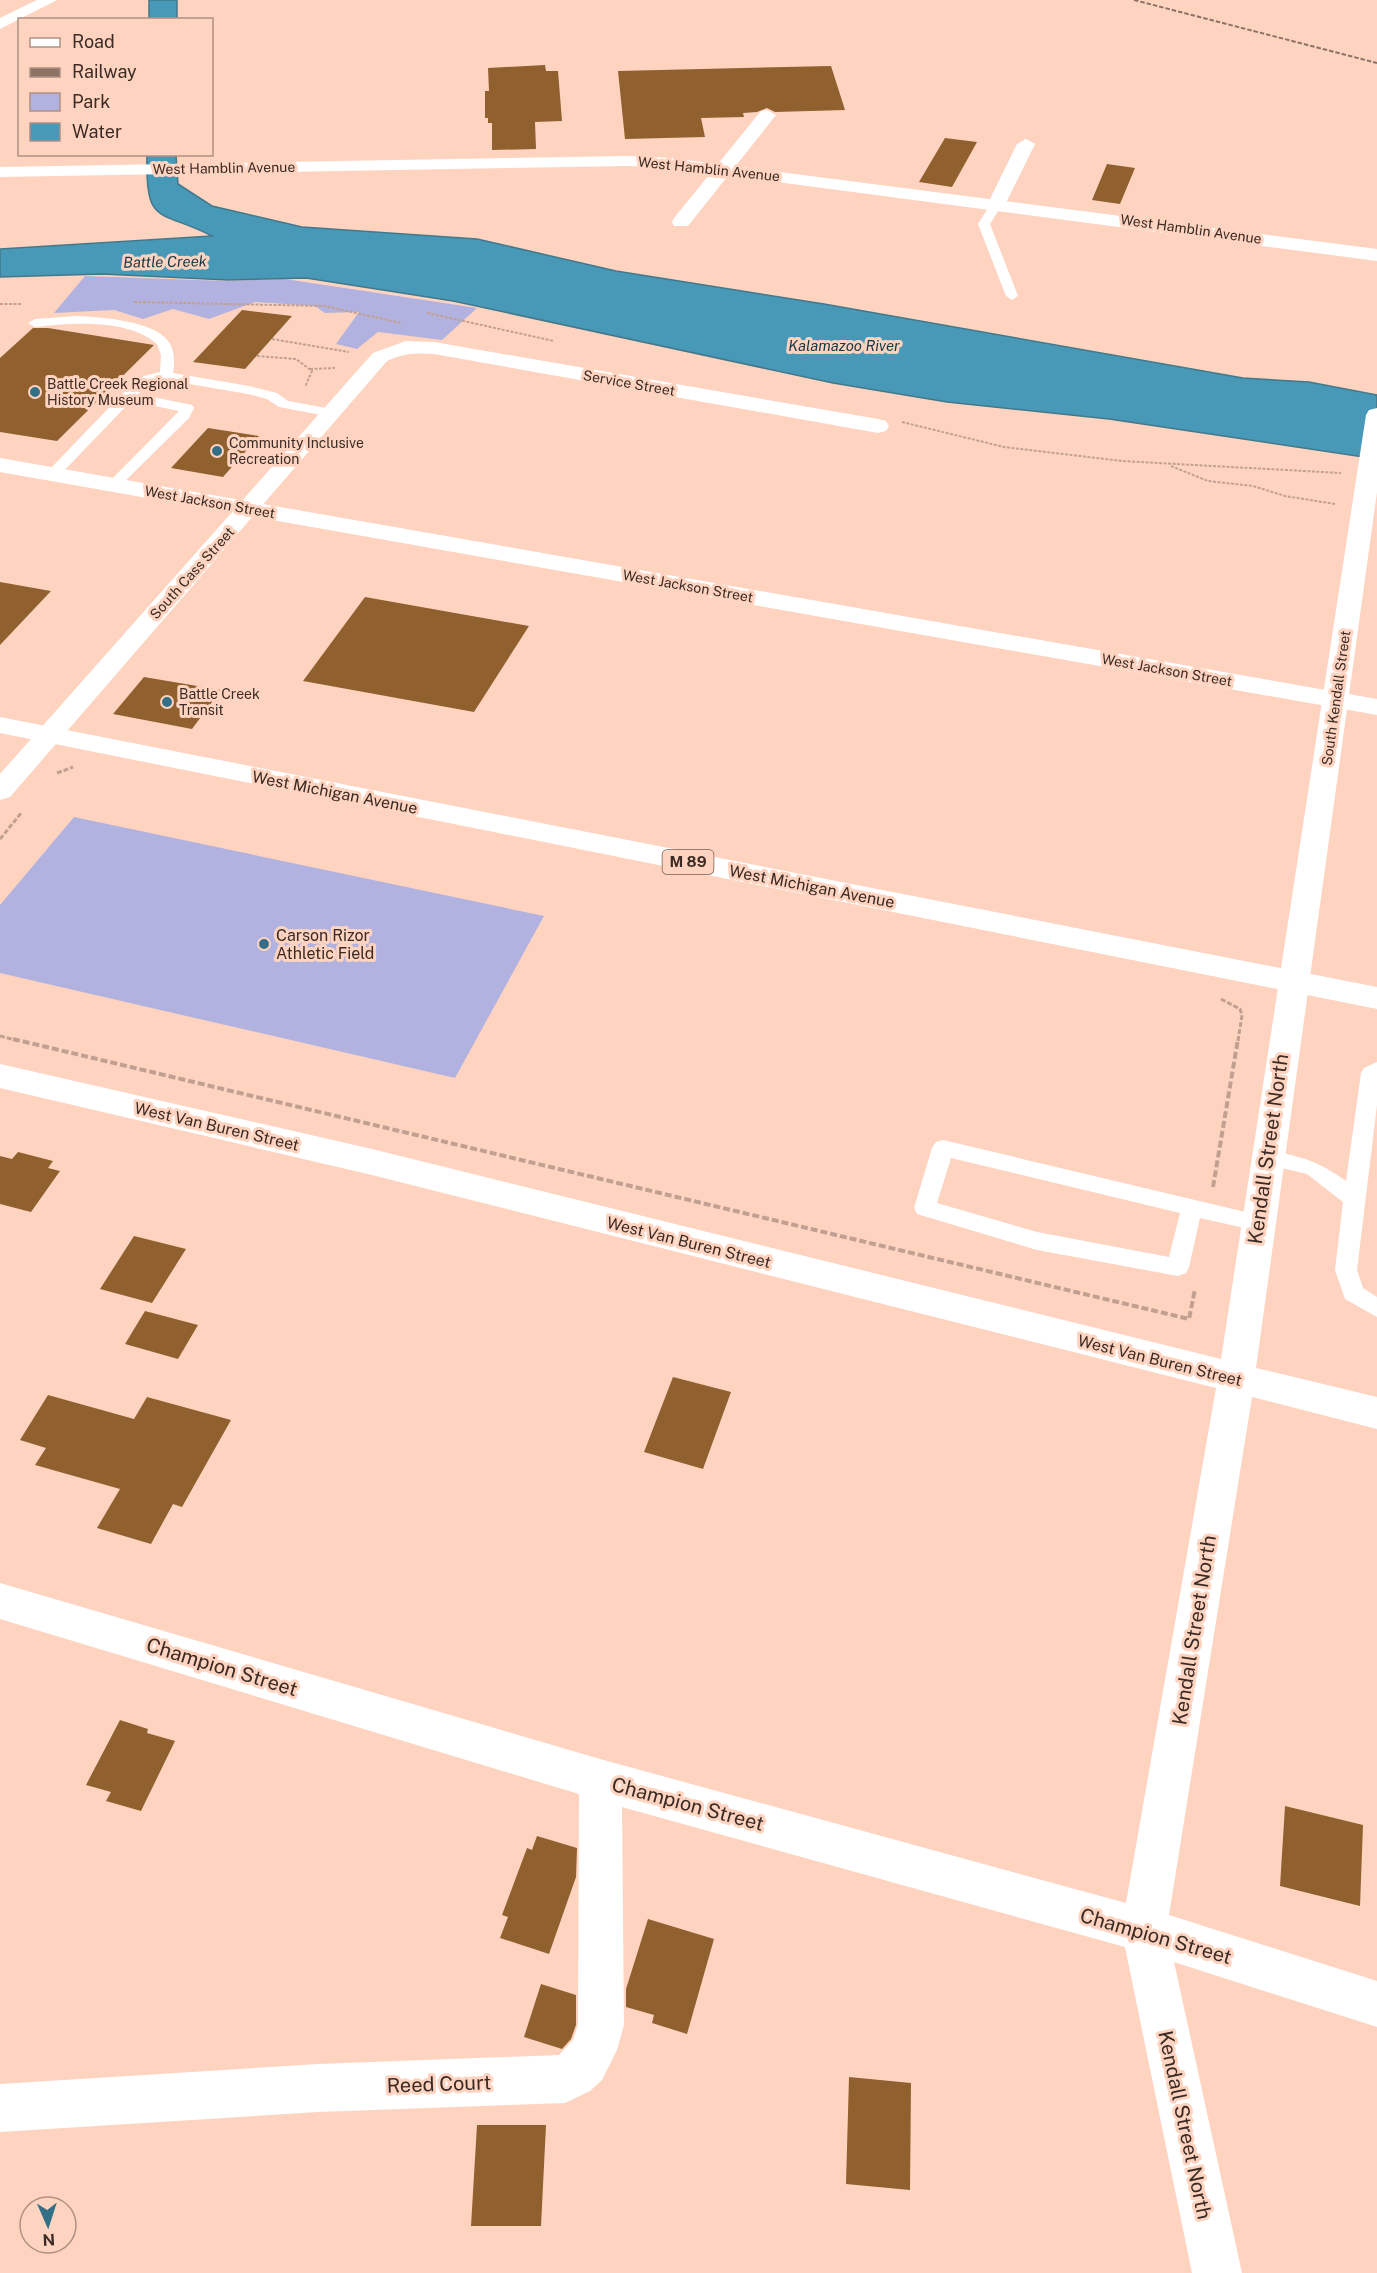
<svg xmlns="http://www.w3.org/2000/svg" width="1377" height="2273" font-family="'Public Sans',sans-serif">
<rect width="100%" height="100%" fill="#fed4c1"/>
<path fill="#b2b2e0" d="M85,276L226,281L285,279L477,308L442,340L378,332L357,349L336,344L359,312L325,313L315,306L255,302L209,319L173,309L143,319L114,310L54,313Z
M74,817L544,916L455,1078L0,973V905Z"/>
<path fill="#4799b7" stroke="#43788b" stroke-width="1.5" d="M149,0H177V19H149Z
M147,155H176L178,184L212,206L302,227L477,239L616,271L824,304L1243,378L1309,382L1377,395V459L1109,419L947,402L833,383L453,301L306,278L228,280L102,274L0,277V249L212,236C159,209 145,227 147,155Z"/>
<path fill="#90602e" d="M545,65L546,71H558L562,121L535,122L536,149L492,150V123H488V118H485V91H489L488,68Z
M831,66L845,110L775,112L767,108L757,112L743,113L744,117L701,118L705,137L625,139L618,71Z
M945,138L977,142L952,187L919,182Z
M1107,164L1135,168L1120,204L1092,200Z
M242,310L292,316L245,369L193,362Z
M33,328H48L154,345L57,441L0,432V358Z
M208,428L259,436L223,477L171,468Z
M0,582L51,591L0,645Z
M365,597L529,626L474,712L303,681Z
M144,677L221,690L192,729L113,714Z
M18,1152L53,1161L48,1168L60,1171L31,1212L0,1204V1156L12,1159Z
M134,1236L186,1249L152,1303L100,1289Z
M145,1311L198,1325L178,1359L125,1344Z
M673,1377L731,1392L703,1469L644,1452Z
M48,1395L134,1419L147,1397L231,1420L182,1507L173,1504L151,1544L97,1528L120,1489L35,1465L46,1448L20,1440Z
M120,1720L148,1729L147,1733L175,1741L141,1811L106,1801L111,1792L86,1785Z
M1285,1806L1363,1825L1360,1906L1280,1886Z
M537,1836L577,1848L576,1877L549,1954L500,1938L508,1917L502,1915L527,1848L532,1850Z
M648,1919L714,1939L687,2034L652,2023L654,2015L626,2007V1989Z
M541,1984L576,1995V2025L571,2039L562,2049L524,2037Z
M849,2077L911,2083L910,2190L846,2184Z
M477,2125H546L541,2226H471Z"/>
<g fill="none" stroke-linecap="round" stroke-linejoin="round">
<path stroke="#c2a091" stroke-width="2" stroke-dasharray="3 1.5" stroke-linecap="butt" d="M134,302L325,306L401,323
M0,304H22
M427,313L554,341
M272,339L349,352
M257,356L296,359L312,371L305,387
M310,369L335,368
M902,422L1004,447L1122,461L1341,473
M1171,466L1208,481L1253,486L1285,496L1335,504"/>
<path stroke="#c2a091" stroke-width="3" stroke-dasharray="5 2" stroke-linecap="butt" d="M57,773L73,767
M0,839L22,812
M1221,999L1240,1009L1242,1015L1238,1041
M0,1036L19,1041"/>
<path stroke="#c2a091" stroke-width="4" stroke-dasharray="7 3" stroke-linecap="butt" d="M13,1039L1189,1319L1195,1289
M1213,1187L1238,1039"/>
<path fill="#fff" fill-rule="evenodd" d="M997,199L1003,203L990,224L1018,296L1012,300L1006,296L978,224L993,200Z
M77,316C100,317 154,321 168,341C175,350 175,362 173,373L249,386L277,393L288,401L332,409L339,413L332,417L279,407L267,399L248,394L166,380L153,382L138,394L192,405L194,408L189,418L118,488H108L106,485L179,411L131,401L58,477H48L46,474L48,471L130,386L144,376L160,372L161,355L157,344C127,318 72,323 35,327L28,323L35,319Z
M1377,1062V1105L1357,1270L1363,1288L1377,1297V1317L1345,1299L1335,1270L1343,1202L1307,1174L1260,1163L1256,1157L1260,1151L1267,1149C1303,1158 1315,1159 1346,1181L1361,1073L1364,1068Z
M943,1140L1258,1215L1266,1217L1269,1223L1266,1229L1258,1231L1200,1218L1189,1267L1186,1273L1178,1276L1037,1250L917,1214L914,1208L932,1148L936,1142ZM951,1158L1180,1213L1169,1257L1037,1232L937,1203Z"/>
<path fill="#fff" fill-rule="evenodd" d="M767,110L776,115L688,226H674L672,222L674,218L761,111Z
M1026,139L1035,144L1006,203L997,209L990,207L988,203L1017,144Z
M406,341L434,342L878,419L886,421L889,426L886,431L878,433L434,354C417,353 403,353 387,361L10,797L0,800V774L373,353Z
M1377,408V492L1256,1368L1377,1397V1429L1252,1397L1169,1915L1377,1981V2027L1174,1962L1242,2273H1192L1125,1947L622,1807L624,2025L617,2050L602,2080L590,2091L565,2103L318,2112L0,2132V2084L318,2064L559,2055L573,2040L578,2025L579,1794L0,1619V1583L600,1759L1126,1903L1216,1388L372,1175L0,1088V1064L372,1149L1221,1359L1366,415L1369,410Z"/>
<path fill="#fff" fill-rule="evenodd" d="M627,156L671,158L1377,249V261L671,168L627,166L0,177V167Z
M0,458L1377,699V715L0,472Z"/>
<path fill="#fff" fill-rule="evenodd" d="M37,0H57L0,29V18Z"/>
<path fill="#fff" fill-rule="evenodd" d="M0,717L1377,987V1009L0,733Z"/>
<path stroke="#8d7266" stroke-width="2" stroke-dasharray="4.5 2" stroke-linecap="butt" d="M1134,0L1377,63"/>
</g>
<g fill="#337087" stroke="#fed4c1" stroke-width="2">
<circle cx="35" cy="392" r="6"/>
<circle cx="217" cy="451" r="6"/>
<circle cx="167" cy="702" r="6"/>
<circle cx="264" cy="944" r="6"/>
</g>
<g text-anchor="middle" stroke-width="6" stroke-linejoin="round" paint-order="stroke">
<g font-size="14" fill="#3b2b24" stroke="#fed4c1">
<text transform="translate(224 168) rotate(-1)" y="5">West Hamblin Avenue</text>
<text transform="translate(709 169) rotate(6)" y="5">West Hamblin Avenue</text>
<text transform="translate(1191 229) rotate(8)" y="5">West Hamblin Avenue</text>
<text transform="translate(629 383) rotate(10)" y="5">Service Street</text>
<text transform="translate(210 502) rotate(10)" y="5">West Jackson Street</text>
<text transform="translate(192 573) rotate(-48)" y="5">South Cass Street</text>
<text transform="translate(688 586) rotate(10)" y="5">West Jackson Street</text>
<text transform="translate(1167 670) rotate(10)" y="5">West Jackson Street</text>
<text transform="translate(1336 698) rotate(-82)" y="5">South Kendall Street</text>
</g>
<g font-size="14" fill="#3b2b24" stroke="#fed4c1" text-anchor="start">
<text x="47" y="389">Battle Creek Regional<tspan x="47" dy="16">History Museum</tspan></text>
<text x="229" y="448">Community Inclusive<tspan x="229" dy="16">Recreation</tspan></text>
<text x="179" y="699">Battle Creek<tspan x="179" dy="16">Transit</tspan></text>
</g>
<g font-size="15" font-style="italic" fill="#133846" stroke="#fed4c1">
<text transform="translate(165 262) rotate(-1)" y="5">Battle Creek</text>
<text x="844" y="351">Kalamazoo River</text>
</g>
<rect fill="#fed4c1" stroke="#765e53" stroke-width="1.5" x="662.5" y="850" width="51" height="24" rx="4.5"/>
<g font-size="15" font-weight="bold" fill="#3b2b24">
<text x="688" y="867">M 89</text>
</g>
<g font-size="16" fill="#3b2b24" stroke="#fed4c1">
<text transform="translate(335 792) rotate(11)" y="6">West Michigan Avenue</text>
<text transform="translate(812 886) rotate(11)" y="6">West Michigan Avenue</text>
<text transform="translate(217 1126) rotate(13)" y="6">West Van Buren Street</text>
<text transform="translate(689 1242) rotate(14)" y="6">West Van Buren Street</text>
<text transform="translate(1160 1360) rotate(14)" y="6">West Van Buren Street</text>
</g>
<g font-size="16" fill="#3b2b24" stroke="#fed4c1" text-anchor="start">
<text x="276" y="941">Carson Rizor<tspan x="276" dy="18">Athletic Field</tspan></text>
</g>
<g font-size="20" fill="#3b2b24" stroke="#fed4c1">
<text transform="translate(1268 1149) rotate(-82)" y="7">Kendall Street North</text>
<text transform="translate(1194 1630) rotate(-81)" y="7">Kendall Street North</text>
<text transform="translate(222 1667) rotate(17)" y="7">Champion Street</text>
<text transform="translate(688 1804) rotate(15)" y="7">Champion Street</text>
<text transform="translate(1156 1936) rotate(16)" y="7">Champion Street</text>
<text transform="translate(439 2084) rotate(-2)" y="7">Reed Court</text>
<text transform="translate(1185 2125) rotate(78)" y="7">Kendall Street North</text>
</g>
</g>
<rect x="18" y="18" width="195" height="138" fill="#fed4c1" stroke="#b09082" stroke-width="1.5"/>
<rect x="30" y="38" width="30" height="9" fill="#ffffff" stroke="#b09082" stroke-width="1.5"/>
<text x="72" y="48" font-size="18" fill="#3b2b24">Road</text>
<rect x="30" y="68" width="30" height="9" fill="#8d7266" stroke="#b09082" stroke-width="1.5"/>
<text x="72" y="78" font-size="18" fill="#3b2b24">Railway</text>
<rect x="30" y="93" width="30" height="18" fill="#b2b2e0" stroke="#b09082" stroke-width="1.5"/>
<text x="72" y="108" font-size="18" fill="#3b2b24">Park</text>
<rect x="30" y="123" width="30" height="18" fill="#4799b7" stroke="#b09082" stroke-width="1.5"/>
<text x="72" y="138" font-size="18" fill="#3b2b24">Water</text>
<g transform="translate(48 2225) rotate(177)"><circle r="28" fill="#fed4c1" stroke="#b09082" stroke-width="1.5"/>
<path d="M0-4.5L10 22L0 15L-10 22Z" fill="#337087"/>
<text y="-9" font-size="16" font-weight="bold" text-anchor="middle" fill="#3b2b24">N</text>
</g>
</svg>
